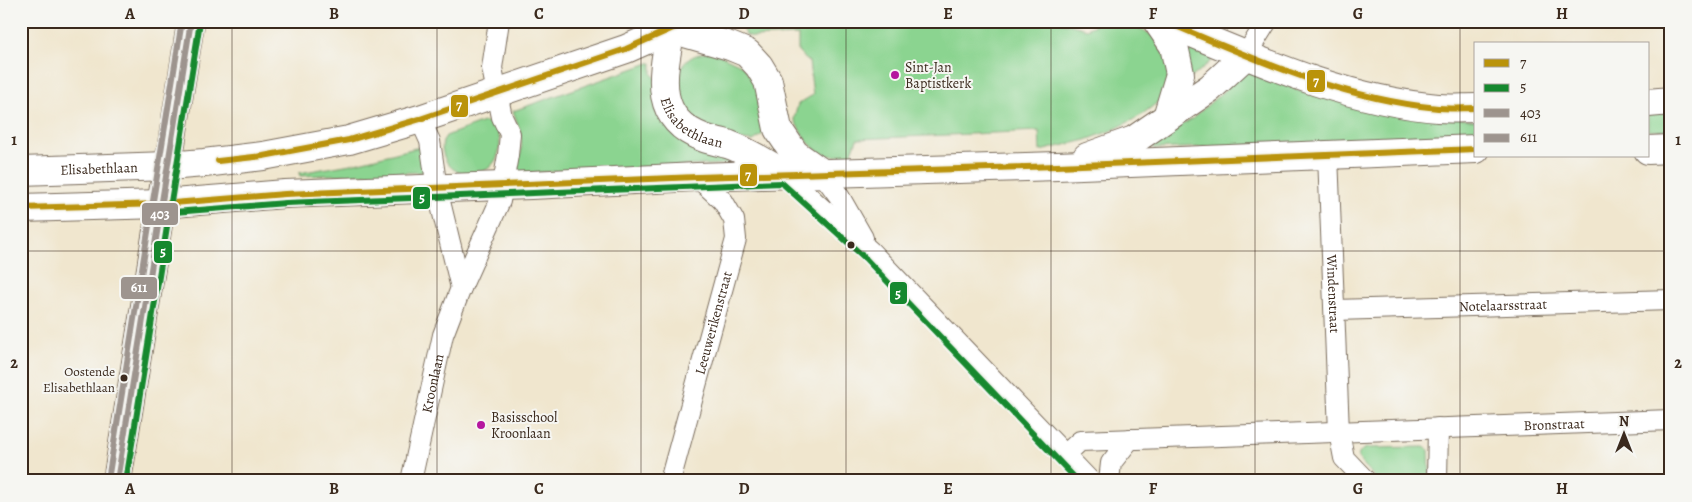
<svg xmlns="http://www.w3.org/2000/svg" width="1692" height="502" font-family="Alegreya,serif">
<rect width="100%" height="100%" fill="#f6f6f2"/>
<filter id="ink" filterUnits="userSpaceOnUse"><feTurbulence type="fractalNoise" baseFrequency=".02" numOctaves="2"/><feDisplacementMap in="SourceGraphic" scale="10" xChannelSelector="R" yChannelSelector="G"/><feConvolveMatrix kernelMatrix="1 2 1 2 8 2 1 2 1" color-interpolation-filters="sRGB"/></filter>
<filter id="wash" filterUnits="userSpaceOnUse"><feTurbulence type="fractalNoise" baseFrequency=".0096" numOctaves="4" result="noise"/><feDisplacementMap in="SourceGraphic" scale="20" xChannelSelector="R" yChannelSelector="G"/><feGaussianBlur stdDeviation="1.12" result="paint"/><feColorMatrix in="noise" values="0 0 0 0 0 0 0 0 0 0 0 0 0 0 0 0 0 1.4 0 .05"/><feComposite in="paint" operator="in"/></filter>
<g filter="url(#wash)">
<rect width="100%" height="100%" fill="#f0e6ce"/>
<path fill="#8bd490" stroke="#637f57" d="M756,21H1057L1087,29L1102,21H1118L1143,30L1155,37L1172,72L1158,102L1140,116L1113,130L1086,140L1040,151L1039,131L857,139L851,155C844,155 834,157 827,155C810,150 801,133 794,119L798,104L813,95L809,62L798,52V35L753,37L746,35L740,26Z
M1186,47L1211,58V61L1190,79Z
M713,52L743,66L758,89L764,130L761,136L753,141C744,140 734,140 726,137C720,135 691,117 686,113C678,104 676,95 677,84C679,62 691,53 713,52Z
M649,63H652V74L729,158L728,164L521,173L517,170C516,164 521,158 521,151C523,137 518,124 513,111Z
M1246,71L1274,82L1327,99L1476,120V137L1154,149L1152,147L1153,143L1192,119Z
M1671,113V130L1648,131V114Z
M483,122C507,120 508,175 469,174C459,174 451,169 446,161C442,153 440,144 446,136Z
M420,147L422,157L427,172L300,176L299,173L351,164Z
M1424,447L1429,450L1430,481H1378L1358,458C1359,452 1361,450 1367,448Z"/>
</g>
<g filter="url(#ink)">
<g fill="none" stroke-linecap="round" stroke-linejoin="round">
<g stroke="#7a6c5c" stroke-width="22">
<g id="minor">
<path d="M1246,55L1267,21"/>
<path d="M420,119L430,141L437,189L461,288"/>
<path id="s1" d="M1328,155L1339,432L1344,458L1366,481"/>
<path d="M822,173L839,196L863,238"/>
<path d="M785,174L819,206L870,251L1090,481"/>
<path id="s2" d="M1335,310L1671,300"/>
<path id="s3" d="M1065,455L1080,441L1671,420"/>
<path id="s4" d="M411,481L443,335L461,288L500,201L508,155L510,134L502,117L492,68L499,21"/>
<path id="s5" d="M670,481L736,239L734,220L723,201L697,177"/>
<path d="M1109,481L1111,463L1130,439"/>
<path d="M1437,481L1438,428"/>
</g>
</g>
<g stroke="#7a6c5c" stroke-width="29">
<path id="tertiary" d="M168,166L191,21"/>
</g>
<g stroke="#7a6c5c" stroke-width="30">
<g id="primary">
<path d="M1157,21L1174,46L1180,74L1167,117"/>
<path d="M1163,21C1251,57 1341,100 1438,108C1450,109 1463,108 1476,108"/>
<path d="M671,29L730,46L747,53L759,66L768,81L778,129L795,154L822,173"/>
<path id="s6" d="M671,29C663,73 651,118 704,138C712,141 722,142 730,145C749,152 767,164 785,174"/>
<path d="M1648,103L1671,101"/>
<path d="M1648,150L1671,149"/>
<path d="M1087,157L1134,140L1210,88L1246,55"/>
<path id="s7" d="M21,171L168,166L204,163L263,156L349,140L420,119L626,49L671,29L694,21"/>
<path d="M21,208L161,204L285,194L531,185L697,177L1057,166L1476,149"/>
<path d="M117,481L164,187"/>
</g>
</g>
<use href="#minor" stroke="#fff" stroke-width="20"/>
<use href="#tertiary" stroke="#fff" stroke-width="26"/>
<use href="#primary" stroke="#fff" stroke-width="28"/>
<g stroke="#f6f6f2" stroke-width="10">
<path id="bus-1" d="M1164,21C1252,58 1341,99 1438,108C1450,109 1463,108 1476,108
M218,161L263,156L349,140L420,119L626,49L671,29L693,21
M21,208L161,204L285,194L697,177L1057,166L1476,149"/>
</g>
<g stroke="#f6f6f2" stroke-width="10">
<path id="bus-2" d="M162,213L286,203L782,183L864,257L1078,481
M126,481L200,22"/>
</g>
<g stroke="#f6f6f2" stroke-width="10">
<path id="bus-3" d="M117,481L191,21"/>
</g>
<g stroke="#f6f6f2" stroke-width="10">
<path id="bus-4" d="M108,480L182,21"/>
</g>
<use href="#bus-1" stroke="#ba930a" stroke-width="6"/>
<use href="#bus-2" stroke="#15882e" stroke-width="6"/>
<use href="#bus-3" stroke="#9d948e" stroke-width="6"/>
<use href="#bus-4" stroke="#9d948e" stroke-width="6"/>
</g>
</g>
<path fill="none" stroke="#3b2a1e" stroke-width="1" stroke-opacity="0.55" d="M232,21V481M437,21V481M641,21V481M846,21V481M1051,21V481M1255,21V481M1460,21V481M21,251H1671"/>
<g fill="#b5179e" stroke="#f6f6f2" stroke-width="2">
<circle cx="895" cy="75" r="5"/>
<circle cx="481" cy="425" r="5"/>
</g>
<g fill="#3b2a1e" stroke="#f6f6f2" stroke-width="2">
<circle cx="851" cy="245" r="4.5"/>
<circle cx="124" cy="378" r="4.5"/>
</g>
<g text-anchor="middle" stroke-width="4" stroke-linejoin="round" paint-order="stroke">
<g font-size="13" fill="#3b2a1e" stroke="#f6f6f2" text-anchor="end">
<text x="115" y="376">Oostende<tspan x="115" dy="16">Elisabethlaan</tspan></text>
</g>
<g font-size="14" fill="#3b2a1e" stroke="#f6f6f2" text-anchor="start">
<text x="905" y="72">Sint-Jan<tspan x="905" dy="16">Baptistkerk</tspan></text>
<text x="491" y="422">Basisschool<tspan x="491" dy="16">Kroonlaan</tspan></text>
</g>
<g font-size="14" fill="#3b2a1e" stroke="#f6f6f2">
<text dy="5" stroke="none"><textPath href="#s6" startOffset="108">Elisabethlaan</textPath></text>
<text dy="5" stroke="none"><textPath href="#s7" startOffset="78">Elisabethlaan</textPath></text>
<text dy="5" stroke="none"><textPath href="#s1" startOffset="139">Windenstraat</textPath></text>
<text dy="5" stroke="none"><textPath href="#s2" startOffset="168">Notelaarsstraat</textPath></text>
<text dy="5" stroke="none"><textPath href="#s5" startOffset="164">Leeuwerikenstraat</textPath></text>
<text dy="5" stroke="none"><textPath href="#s4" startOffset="100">Kroonlaan</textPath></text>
<text dy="5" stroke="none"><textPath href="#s3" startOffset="495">Bronstraat</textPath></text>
</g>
</g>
<g stroke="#f6f6f2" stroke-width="2">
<rect x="1306" y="69" width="20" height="24" rx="5" fill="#ba930a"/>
<rect x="450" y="94" width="19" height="24" rx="5" fill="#ba930a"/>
<rect x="739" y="163" width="19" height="24" rx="5" fill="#ba930a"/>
<rect x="412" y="186" width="19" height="24" rx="5" fill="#15882e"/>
<rect x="141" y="202" width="38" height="24" rx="5" fill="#9d948e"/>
<rect x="153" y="240" width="20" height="24" rx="5" fill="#15882e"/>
<rect x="120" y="276" width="38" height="24" rx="5" fill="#9d948e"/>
<rect x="889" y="281" width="19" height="24" rx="5" fill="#15882e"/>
</g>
<g font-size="14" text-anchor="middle" font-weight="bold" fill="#fff">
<text x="1316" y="86">7</text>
<text x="459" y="110">7</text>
<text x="748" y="180">7</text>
<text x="422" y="202">5</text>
<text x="160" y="219">403</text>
<text x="163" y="256">5</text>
<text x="139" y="292">611</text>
<text x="898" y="298">5</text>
</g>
<rect width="1692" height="502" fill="none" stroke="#f6f6f2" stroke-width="55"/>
<rect x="1474" y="42" width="175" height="115" fill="#f6f6f2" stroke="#aba49d"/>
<rect x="1484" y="59" width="25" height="8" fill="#ba930a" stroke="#aba49d"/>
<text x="1520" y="68" font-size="15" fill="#3b2a1e">7</text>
<rect x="1484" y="84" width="25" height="8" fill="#15882e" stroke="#aba49d"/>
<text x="1520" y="92" font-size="15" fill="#3b2a1e">5</text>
<rect x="1484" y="109" width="25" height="8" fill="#9d948e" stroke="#aba49d"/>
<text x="1520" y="118" font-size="15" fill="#3b2a1e">403</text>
<rect x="1484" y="134" width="25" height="8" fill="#9d948e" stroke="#aba49d"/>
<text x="1520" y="142" font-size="15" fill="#3b2a1e">611</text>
<g transform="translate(1624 434)" stroke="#f6f6f2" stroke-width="4" paint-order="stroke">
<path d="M0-4L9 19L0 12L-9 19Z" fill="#3b2a1e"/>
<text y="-8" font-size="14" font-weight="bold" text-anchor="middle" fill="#3b2a1e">N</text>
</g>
<rect x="28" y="28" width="1636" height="446" fill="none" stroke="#3b2a1e" stroke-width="2"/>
<g font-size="16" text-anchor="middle" font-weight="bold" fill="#3b2a1e">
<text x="130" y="19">A</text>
<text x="334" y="19">B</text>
<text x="539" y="19">C</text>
<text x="744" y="19">D</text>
<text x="948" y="19">E</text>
<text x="1153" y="19">F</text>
<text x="1358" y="19">G</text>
<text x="1562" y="19">H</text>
<text x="14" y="145">1</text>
<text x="1678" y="145">1</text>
<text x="14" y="368">2</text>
<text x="1678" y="368">2</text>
<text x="130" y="494">A</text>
<text x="334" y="494">B</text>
<text x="539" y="494">C</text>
<text x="744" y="494">D</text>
<text x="948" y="494">E</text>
<text x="1153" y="494">F</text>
<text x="1358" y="494">G</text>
<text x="1562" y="494">H</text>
</g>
</svg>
